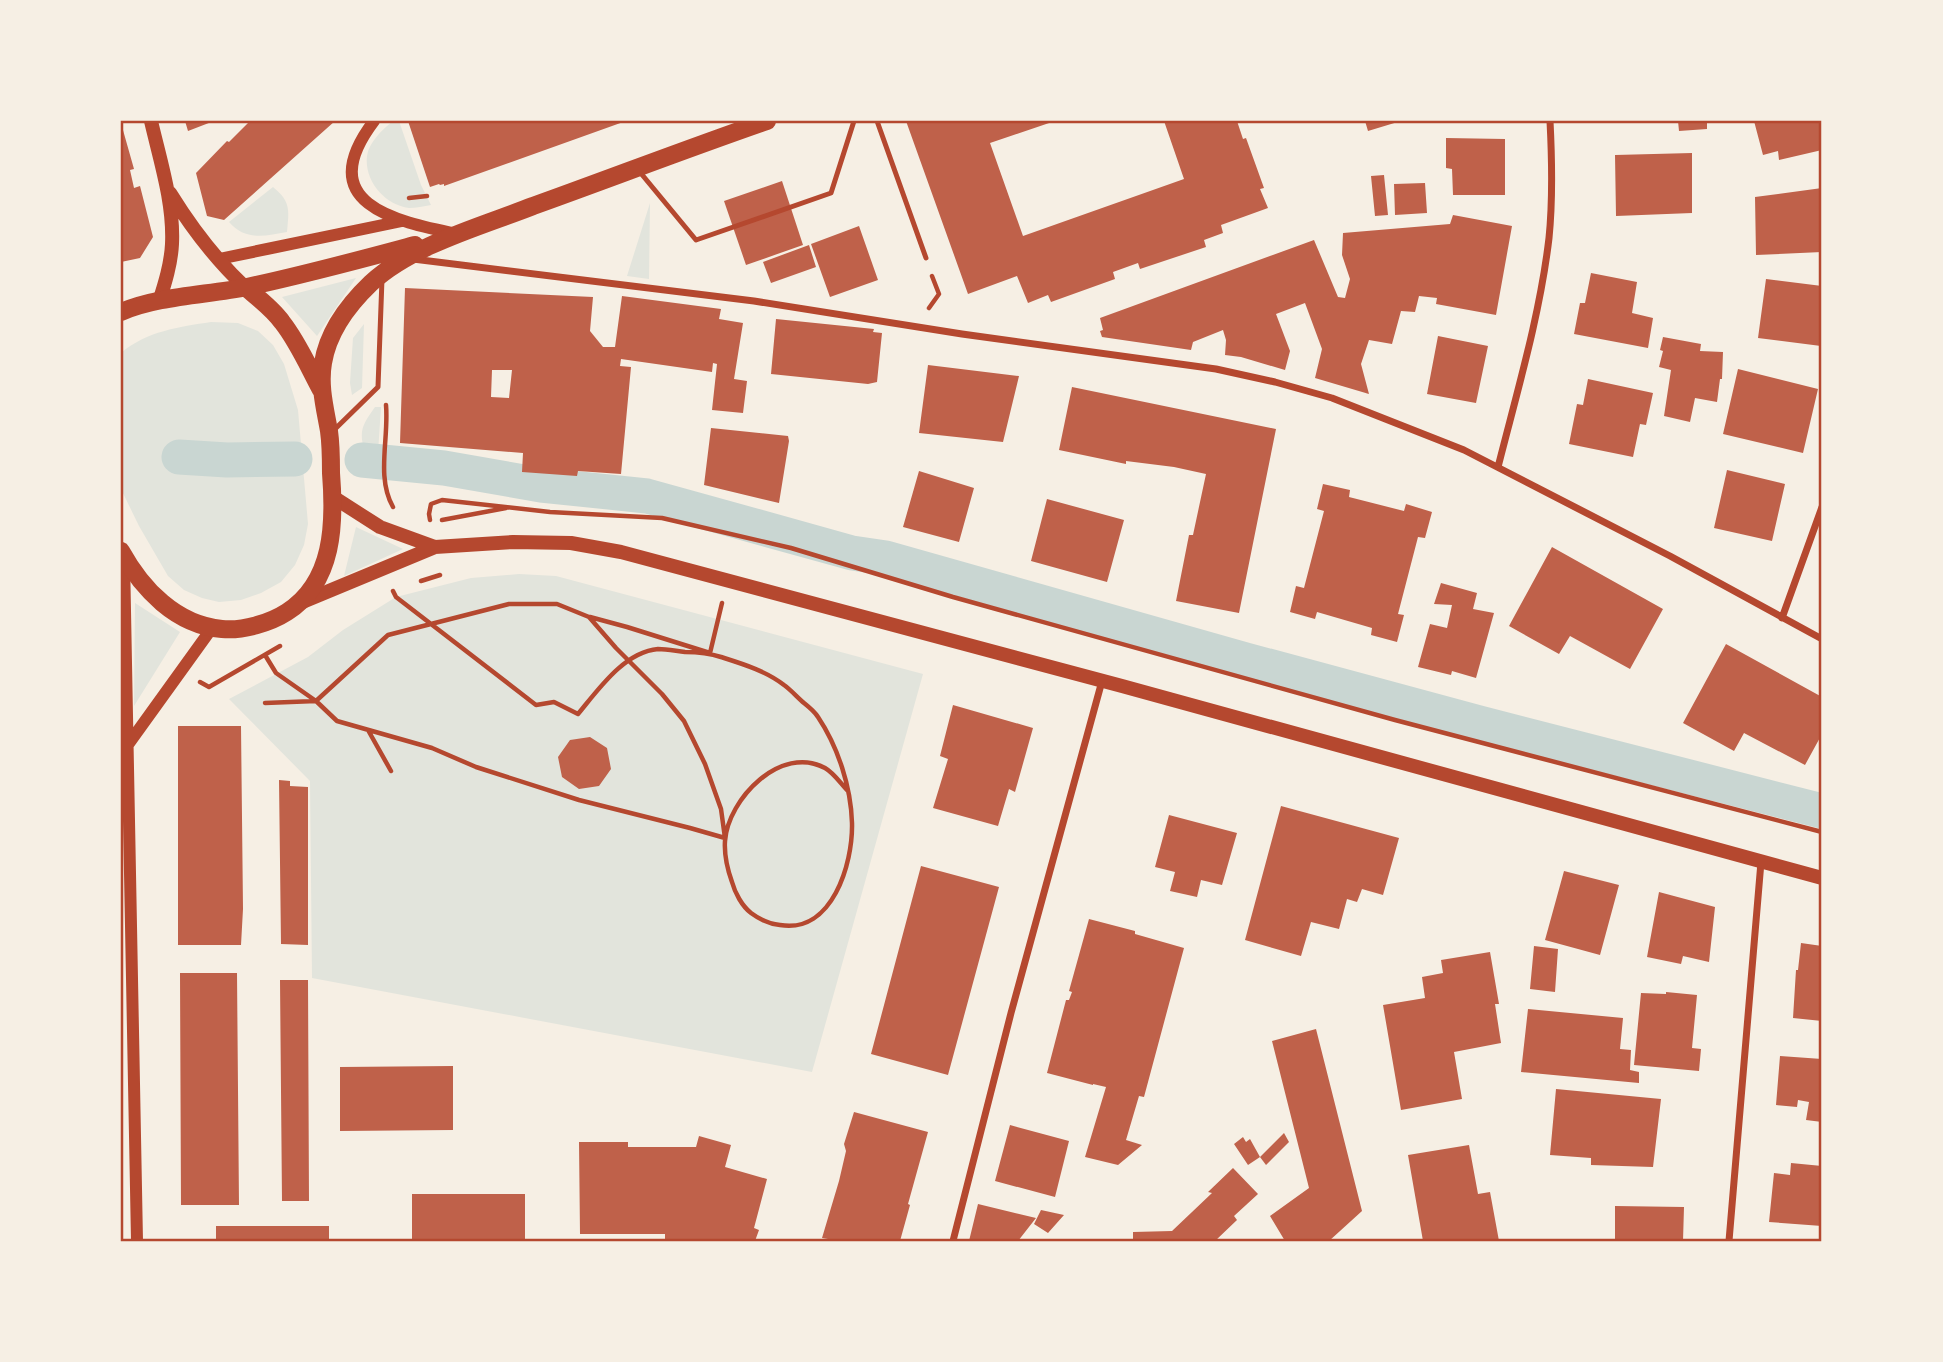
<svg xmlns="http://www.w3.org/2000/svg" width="1943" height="1362" font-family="Inter,sans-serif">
<rect width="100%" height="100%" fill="#f6efe4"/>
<path fill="#e2e4dc" d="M393,121H399L421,185L431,205C424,206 416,208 409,208C385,205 364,181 367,156C369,142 382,130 393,121Z
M273,187C291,202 289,209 287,232C265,236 245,241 229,222Z
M650,203L649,279L627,276Z
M356,278L317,336L282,297Z
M211,322L238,323L258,331L273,345L284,364L298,410L308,524L304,545L295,565L281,582L261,593L241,600L219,602L202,598L184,590L168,576L139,526L121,489V353C147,331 179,327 211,322Z
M364,324L362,388L352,395L350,383L353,338Z
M375,407H381L378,453L365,452C358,431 363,424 375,407Z
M356,527L403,549L344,576Z
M519,574L556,576L923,674L812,1072L312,978L310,781L229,699L308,657L343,630L396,597L471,578Z
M135,603L180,632L134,706Z"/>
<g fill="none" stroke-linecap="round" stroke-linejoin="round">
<path stroke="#c9d6d2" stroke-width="35" d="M179,457L227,460L295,459
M362,460L444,468L541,485L647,496L852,553L886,558L1246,660L1479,723L1822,811"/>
</g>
<path fill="#bf614a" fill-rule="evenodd" d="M185,121H214L188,131Z
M250,121H335L224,220L207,216L196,173L227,141L229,142Z
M408,121H626L444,186V184L440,185L439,184L430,187Z
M906,121H1055L990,143L1023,236L1184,179L1164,121H1237L1243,139L1246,138L1264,188L1260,189L1268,208L1221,225L1223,233L1204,240L1206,247L1140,269L1138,263L1113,272L1115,279L1051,302L1048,295L1028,303L1017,276L968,294Z
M1365,121H1401L1368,131Z
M1678,121H1707V129L1679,131Z
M1754,121H1822V150L1779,160L1778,151L1763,155Z
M121,123L134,169L130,170L134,188L140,186L153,237L140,258L121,262Z
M1446,138L1505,139V195H1453L1452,169L1446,168Z
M1692,153V213L1616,216L1615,155Z
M1384,175L1388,215L1375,216L1371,176Z
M782,181L803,245L746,265L724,201Z
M1425,183L1427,213L1395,215L1394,184Z
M1822,188V252L1756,255L1755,197Z
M1453,215L1512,226L1496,315L1436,304L1437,298L1419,296L1415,312L1401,311L1392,344L1369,340L1361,364L1369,394L1315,378L1322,349L1305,303L1276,314L1290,351L1285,370L1241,357L1225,355L1226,340L1223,330L1193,342L1191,350L1102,337L1100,331L1103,330L1100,318L1314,240L1338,297L1345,298L1350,279L1342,255L1343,233L1450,224Z
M859,226L878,280L830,297L811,244Z
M809,245L816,267L771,283L763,262Z
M1591,273L1637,282L1632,313L1653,318L1648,348L1574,334L1580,303H1585Z
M1766,279L1822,286L1821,346L1758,338Z
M405,288L593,297L590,331L603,347H615L622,296L721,309L719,319L743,323L734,379L747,381L743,413L712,410L717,364L713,363L712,372L621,359L620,366L631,367L621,474L578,471L577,476L522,472L523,453L400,443ZM492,370H512L509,398L491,397Z
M776,319L874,329L873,332L882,333L877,382L868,384L771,374Z
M1438,336L1488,346L1476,403L1427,394Z
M1663,337L1701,344L1700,351L1723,352L1722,379H1720L1717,402L1695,398L1690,422L1664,416L1671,370L1659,367L1663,351L1660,350Z
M928,365L1019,376L1003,442L919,433Z
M1738,369L1818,389L1803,453L1723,434Z
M1588,379L1653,393L1646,425L1640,424L1633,457L1569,444L1577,404L1583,405Z
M1072,387L1276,429L1239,613L1176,601L1189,535H1193L1206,474L1174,467L1126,461V464L1059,450Z
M711,428L788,436L789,441L779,503L704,485Z
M1727,470L1785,484L1772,541L1714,528Z
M919,471L974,488L959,542L903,527Z
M1323,484L1350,490L1349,497L1404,511L1406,504L1432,512L1425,538L1418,537L1398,614L1404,615L1397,642L1371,635L1372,628L1317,612L1315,619L1290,612L1296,586L1304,588L1324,511L1317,509Z
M1047,499L1124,520L1107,582L1031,561Z
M1552,547L1663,609L1630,669L1570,636L1559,654L1509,626Z
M1441,583L1477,593L1473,609L1494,613L1476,678L1452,671L1451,675L1418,667L1430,624L1447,628L1452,605L1434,604Z
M1726,644L1822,697V734L1805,765L1744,733L1734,751L1683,723Z
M953,705L1033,728L1015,792L1009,789L998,826L933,808L948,759L940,756Z
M178,726H241L243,909L241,945H178Z
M590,737L607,748L611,769L599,786L579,789L562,777L558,757L570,740Z
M279,780L290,781V786L308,787V945L281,944Z
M1281,806L1399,838L1383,895L1362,889L1357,902L1347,899L1339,929L1311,922L1301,956L1245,940Z
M1169,815L1237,833L1222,885L1201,880L1197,897L1170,891L1175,872L1155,867Z
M921,866L999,887L948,1075L871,1054Z
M1564,871L1619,885L1600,955L1545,940Z
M1659,892L1715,907L1709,962L1683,956L1681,964L1647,957Z
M1089,919L1135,931V934L1184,948L1144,1097L1139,1096L1126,1140L1142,1145L1118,1165L1085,1157L1106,1087L1093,1084V1085L1047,1073L1066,1000H1069L1072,992L1069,991Z
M1801,943L1822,946V1021L1793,1018L1796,970H1798Z
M1534,946L1558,949L1555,992L1530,989Z
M1490,952L1499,1004H1495L1501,1043L1454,1052L1462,1099L1401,1110L1383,1005L1425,998L1422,977L1443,973L1441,960Z
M180,973H237L239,1205H181Z
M280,980H308L309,1201H282Z
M1666,992L1697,995L1692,1048L1701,1049L1699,1071L1634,1065L1641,993L1666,994Z
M1528,1009L1623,1018L1620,1049L1631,1050L1630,1070L1639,1072V1083L1521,1072Z
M1316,1029L1362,1211L1329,1241H1285L1270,1216L1309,1188L1272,1041Z
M1780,1056L1822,1059V1122L1806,1120L1809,1102L1798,1100L1797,1107L1776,1105Z
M453,1066V1130L340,1131V1067Z
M1556,1089L1661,1099L1653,1167L1591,1165V1158L1550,1155Z
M854,1112L928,1132L908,1204L910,1205L900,1241H828V1239L822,1238L839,1181L846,1151L844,1144Z
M1010,1125L1069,1141L1055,1197L995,1181Z
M1284,1133L1289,1142L1266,1165L1260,1157L1248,1165L1234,1144L1243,1137L1246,1142L1250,1139L1260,1157Z
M699,1136L731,1145L725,1167L767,1179L754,1228L759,1230L755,1241H665V1234H580L579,1142H628V1147H696Z
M1469,1145L1478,1194L1490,1192L1499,1241H1423L1408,1155Z
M1791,1163L1822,1166V1226L1769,1222L1774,1173L1790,1175Z
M1233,1168L1258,1194L1234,1216L1237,1220L1215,1241H1133V1232L1172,1231L1212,1193L1208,1192Z
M412,1194H525V1241H412Z
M978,1204L1036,1218L1018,1241H969Z
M1615,1206L1684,1207L1683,1241H1615Z
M1041,1210L1064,1215L1048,1233L1034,1224Z
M216,1226H329V1241H216Z"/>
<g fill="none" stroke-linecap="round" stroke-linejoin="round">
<path stroke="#b5482f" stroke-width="4.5" d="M409,198L427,196
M929,308L939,294L932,276
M386,405C389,439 376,477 393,507
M430,520L429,514L431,504L442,500L550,512L662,518L791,548L953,597L1395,720L1822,832
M442,520L506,508
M421,581L440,575
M393,591L396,597L536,705L554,702L578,714C598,690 624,652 658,649C667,649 676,651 685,652C697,652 709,653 721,657C743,664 766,671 784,685C791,690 797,697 804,703C809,707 815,712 818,717C838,747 851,787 852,823C853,864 832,934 780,925C770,924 759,919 751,913C742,906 735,893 732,882C727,868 724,856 725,841C728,799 781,744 825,768C834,773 841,784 848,791
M590,617L627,627L710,653L722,603
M200,682L209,687L280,646
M265,703L316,701L388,635L509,604H557L589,617L616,648L662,694L684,721L705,764L721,809L725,838L690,828L579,800L476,767L432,748L337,721L316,701L276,673L265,655
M368,730L391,771"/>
<path stroke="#b5482f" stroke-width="5" d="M877,121L926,258
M639,171L696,240L831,193L854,121
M334,430L378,387L382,279"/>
<path stroke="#b5482f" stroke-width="7" d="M413,259L754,301L962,334L1216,369L1275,382L1332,398L1464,450L1670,556L1822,639
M1498,467C1517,392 1540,315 1549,238C1553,199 1552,160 1550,121
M1782,618L1822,507
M953,1241L1011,1013L1102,681
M1729,1241L1761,862"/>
<path stroke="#b5482f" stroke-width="12" d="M374,121C312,203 393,221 458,234
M219,259L402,221
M124,558L137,1241
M127,746L212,628"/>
<path stroke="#b5482f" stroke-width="14" d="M151,121C160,160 174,203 172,244C171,264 165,283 159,302
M170,193C191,227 216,260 245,287
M333,497L380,527L435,547
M300,603L435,547L513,542L571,543L621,552L1122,686L1822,878"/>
<path stroke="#b5482f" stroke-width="18" d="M245,287C258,298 272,308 282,322C298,342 309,368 321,390
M121,312C157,296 208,295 247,287C304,275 359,260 415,245
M121,551C142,589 176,625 222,629C243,631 270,623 287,612C334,582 335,523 331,473C331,459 331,445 329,431C325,408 319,386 323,363C328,332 349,304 371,283C412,245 482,226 533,206C611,178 689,148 767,121"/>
</g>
<rect width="1943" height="1362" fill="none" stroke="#f6efe4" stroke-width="245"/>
<rect x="122" y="122" width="1698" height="1118" fill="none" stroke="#b5482f" stroke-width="2.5"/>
</svg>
